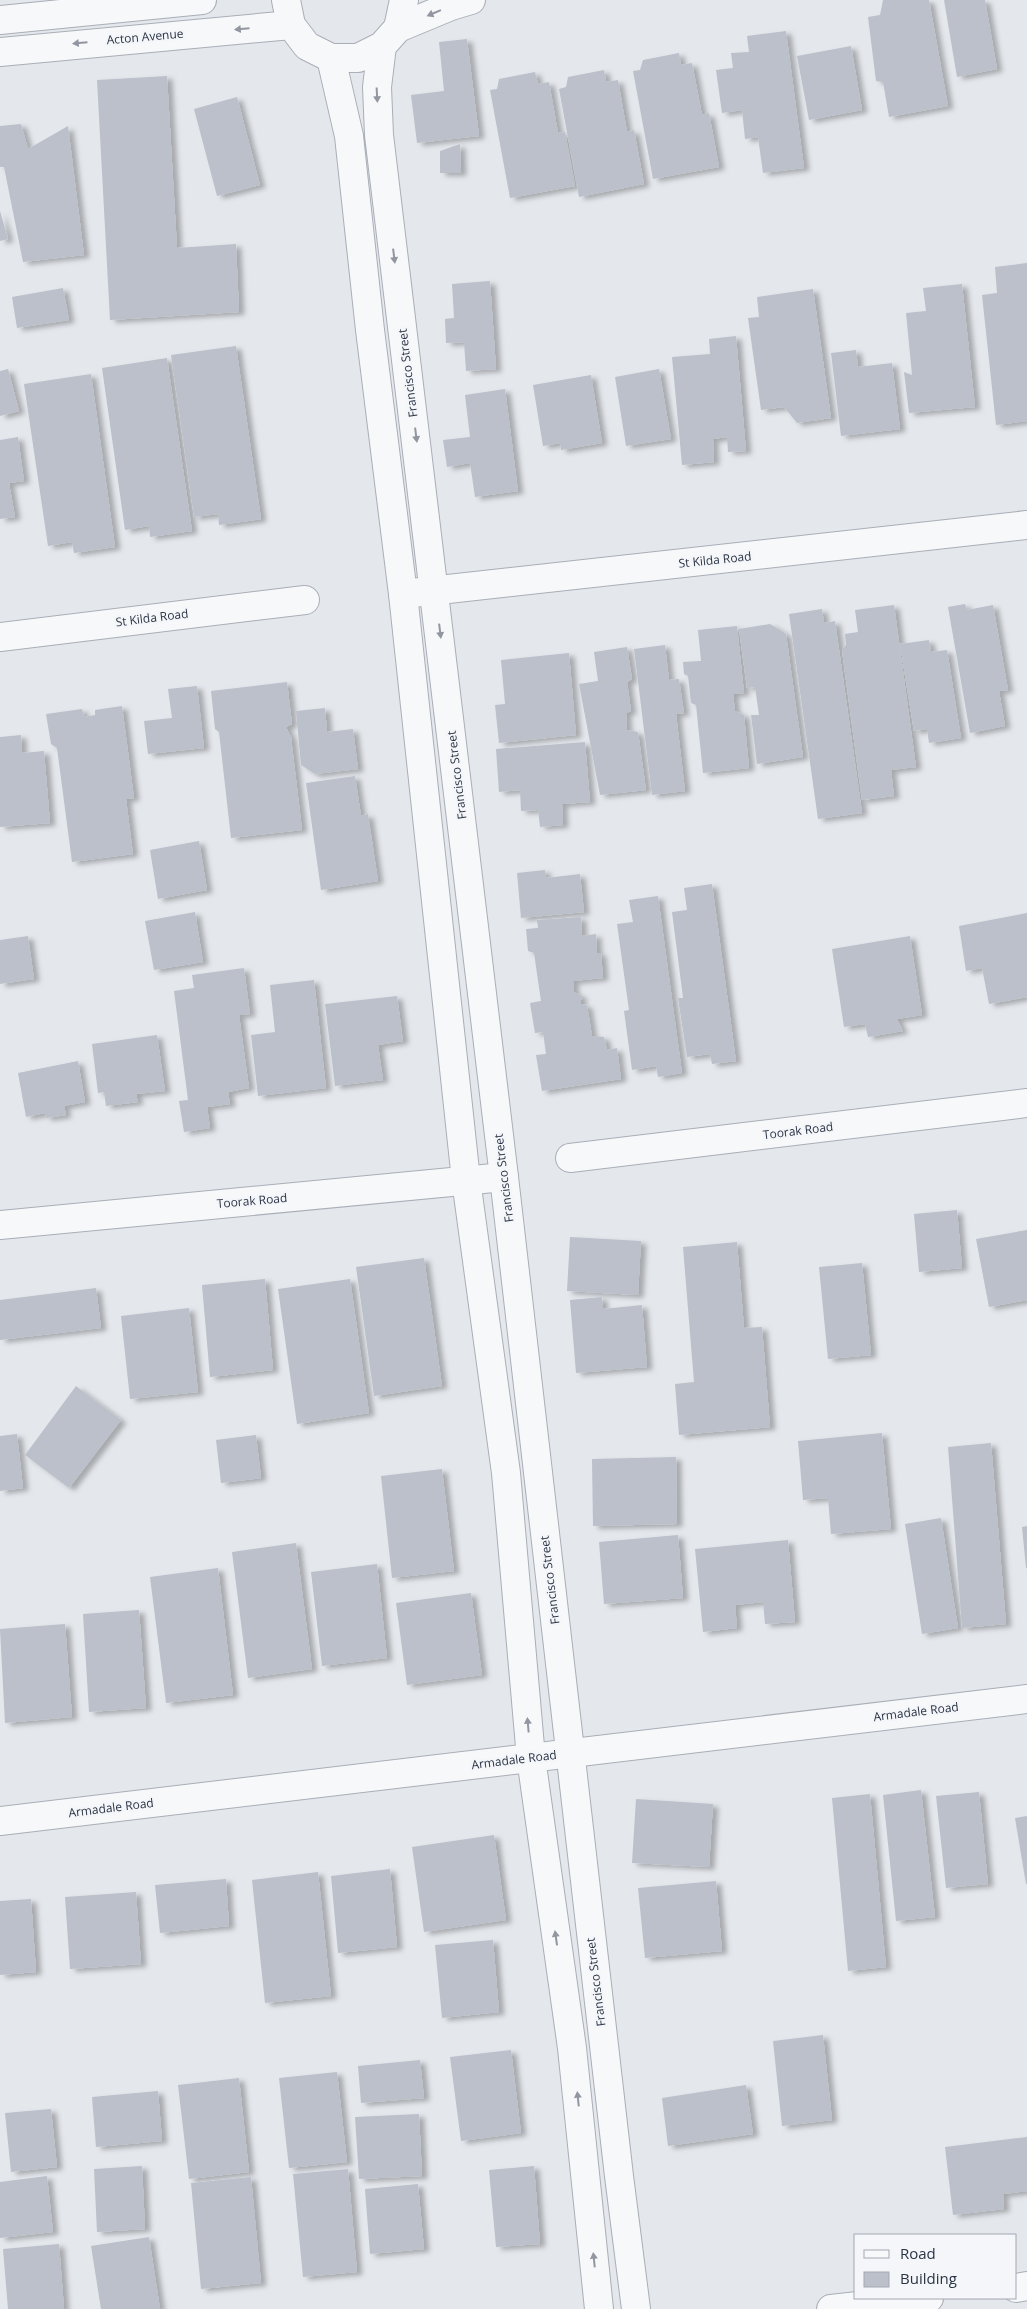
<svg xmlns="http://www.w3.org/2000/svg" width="1027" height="2309" font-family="'Open Sans',sans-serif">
<defs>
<filter id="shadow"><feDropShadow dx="5.5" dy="3" stdDeviation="2.5" flood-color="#0004"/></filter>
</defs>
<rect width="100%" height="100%" fill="#e4e7ec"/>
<path fill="#bbc0ca" filter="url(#shadow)" d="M883,0H929L948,106L889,117L883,82L876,81L868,17L880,15Z
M944,0H985L997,69L957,77Z
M786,31L804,168L763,173L758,137L745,139L742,110L722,113L716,70L733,68L731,53L749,52L747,36Z
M467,39L479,136L417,143L411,95L444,91L439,42Z
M851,46L862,110L809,120L797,56Z
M679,53L681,65L692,63L702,115L709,113L719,167L653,179L633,71L640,70L643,60Z
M604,70L606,82L618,80L627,132L634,130L644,184L579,197L559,89L566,87L568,77Z
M535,72L538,84L549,82L558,133L565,132L575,186L510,198L490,90L497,89L499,79Z
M167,76L177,248L236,244L239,312L110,320L97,80Z
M237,97L260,185L217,196L194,109Z
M21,124L28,149L68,126L84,255L23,262L4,167H0V126Z
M460,144L461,173H440V151Z
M0,211L8,239L0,241Z
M1027,263V421L996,425L982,295L997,293L995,267Z
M490,281L496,369L466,371L464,342L446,343L445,319L454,318L452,284Z
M962,284L975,407L909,413L904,372L912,375L906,313L926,311L923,288Z
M63,288L69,320L17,328L12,297Z
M813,289L831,418L797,423L784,407L761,410L748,318L759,317L757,297Z
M736,336L746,451L728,452L727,437L713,439L714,462L682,465L672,357L710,354L709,339Z
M236,346L261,519L219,525L218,514L194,517L171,355Z
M856,350L858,367L892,363L900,429L841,436L831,353Z
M167,358L192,531L150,537L149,526L125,530L102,368Z
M8,369L19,411L0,416V371Z
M659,369L671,439L626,446L615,377Z
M91,374L115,547L74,553L72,542L48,546L24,384Z
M591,375L602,443L561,450L560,443L543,446L533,385Z
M505,389L518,491L475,497L470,463L447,467L443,440L470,437L465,395Z
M18,437L24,481L9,483L15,517L0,519V440Z
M965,604L967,610L993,605L1008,690L999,691L1005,726L970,733L948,607Z
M894,605L916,767L891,770L894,796L862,800L842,650L846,645L845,634L858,632L855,610Z
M822,609L824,623L835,621L862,813L818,819L789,614Z
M770,624L786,634L803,757L757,764L751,715H759L755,687L747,688L739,629Z
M737,626L744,693L733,694L735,711L744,715L749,768L703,773L696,705L691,703L688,676L684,674L683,662L701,661L698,630Z
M929,640L931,652L947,650L961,738L929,743L927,729L914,731L900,644Z
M665,645L669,680L679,679L684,713L676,714L685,791L652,795L634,649Z
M627,647L632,679L627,682L631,711L626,713L627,730L638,732L646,790L600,795L579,684L598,681L594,652Z
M569,653L576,735L499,743L495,705L505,704L501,660Z
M287,682L292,724L286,727L291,737L302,830L231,838L219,732L215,729L211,691Z
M197,686L204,748L148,754L144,721L172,718L168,689Z
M122,706L134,798L126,799L133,854L72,862L57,748L51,744L46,714L82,709L84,717L95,715V710Z
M325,708L327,732L353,729L358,769L315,774L301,765L296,711Z
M21,735L22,753L44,751L50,823L0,827V737Z
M585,742L590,802L562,804L563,825L540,827L538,810L521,811L520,790L499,792L496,749Z
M355,776L361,816L368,814L378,881L321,890L306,783Z
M199,841L207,890L158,899L150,850Z
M545,870L546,878L580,874L584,912L521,918L517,873Z
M712,884L736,1061L712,1064L710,1054L687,1057L678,998H683L672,912L687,910L684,888Z
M658,896L682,1073L658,1077L656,1066L632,1070L624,1011L629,1010L617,924L633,922L629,900Z
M195,912L203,962L154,970L145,921Z
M1027,913V997L989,1004L982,968L966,971L959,926Z
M581,917L582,936L596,934L597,953H601L603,978L573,981L574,992L582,996L580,1004L587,1005L592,1036L604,1037L607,1050L617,1048L621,1079L542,1091L536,1055L546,1054L543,1032L535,1033L530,1003L541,1001L534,953L528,951L526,929L538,928L537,920Z
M28,936L34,979L0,984V940Z
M910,936L922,1015L897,1019L903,1031L868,1037L865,1024L844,1027L832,949Z
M244,968L250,1014L239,1015L249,1088L228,1092L230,1104L207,1107L210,1128L184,1132L179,1101L188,1100L174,991L194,988L192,975Z
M314,980L326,1088L258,1096L251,1035L275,1032L270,985Z
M397,996L403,1041L378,1045L383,1080L335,1086L325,1004Z
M157,1035L165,1091L136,1094L138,1102L106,1106L104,1092L98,1093L92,1044Z
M78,1061L85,1102L64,1106L66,1115L46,1118L45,1113L26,1117L18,1073Z
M957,1210L962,1268L919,1272L914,1214Z
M1027,1230V1300L989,1307L976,1239Z
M570,1237L641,1241L638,1295L567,1291Z
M737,1242L744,1328L762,1327L770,1427L679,1435L675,1384L694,1382L683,1247Z
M424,1258L442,1386L374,1396L356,1267Z
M862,1263L871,1355L828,1359L819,1267Z
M265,1279L273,1370L210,1377L202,1285Z
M350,1279L369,1413L297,1424L278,1289Z
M96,1288L101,1328L0,1340V1300Z
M602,1297L603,1309L642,1305L647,1367L576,1373L570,1300Z
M189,1308L198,1392L130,1399L121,1316Z
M76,1386L121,1420L69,1488L25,1455Z
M882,1433L891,1529L831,1534L828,1498L803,1500L798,1441Z
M17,1434L23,1488L0,1491V1436Z
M256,1435L261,1478L221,1483L216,1440Z
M991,1443L1006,1624L962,1628L948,1447Z
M676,1457L677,1524L593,1526L592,1459Z
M442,1469L454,1571L392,1578L381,1476Z
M941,1518L958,1628L922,1634L905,1524Z
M1027,1526V1568H1026L1022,1527Z
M678,1535L683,1598L604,1604L599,1542Z
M788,1540L795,1622L765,1624L763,1602L735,1605L737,1628L703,1632L695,1549Z
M296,1543L312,1669L248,1678L232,1552Z
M377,1564L387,1658L322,1666L311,1572Z
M218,1568L233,1695L166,1703L150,1577Z
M471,1593L482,1675L407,1685L396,1603Z
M139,1610L146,1708L89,1712L83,1614Z
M65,1624L72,1717L5,1723L0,1629Z
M921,1790L935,1917L896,1921L883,1795Z
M979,1792L988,1884L946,1888L936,1796Z
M870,1794L886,1967L848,1971L832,1798Z
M636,1799L713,1804L709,1867L632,1863Z
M1027,1816V1884H1026L1015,1818Z
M494,1835L506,1920L424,1932L412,1847Z
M390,1869L397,1947L338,1953L331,1876Z
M318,1872L331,1996L265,2003L252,1880Z
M226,1879L229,1926L160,1933L155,1885Z
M716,1881L722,1951L645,1958L638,1888Z
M136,1892L141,1964L70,1969L65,1897Z
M31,1899L36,1972L0,1975V1901Z
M493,1940L499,2012L442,2018L435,1945Z
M823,2035L832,2120L782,2126L773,2041Z
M511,2050L521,2133L461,2141L450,2057Z
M420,2060L424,2098L361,2103L358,2066Z
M337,2072L347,2162L289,2168L279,2078Z
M239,2078L249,2172L189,2179L178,2085Z
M746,2085L753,2134L668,2146L662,2098Z
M158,2091L162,2141L96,2147L92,2097Z
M51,2109L57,2167L11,2172L5,2113Z
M419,2114L422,2176L359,2179L355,2117Z
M1027,2137V2191L1003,2194L1004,2209L953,2215L945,2147Z
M142,2166L145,2229L97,2232L94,2169Z
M534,2166L540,2244L496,2247L489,2170Z
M348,2169L357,2272L303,2277L293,2174Z
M47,2176L53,2232L0,2238V2182Z
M251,2177L261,2283L201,2289L191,2183Z
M418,2184L424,2249L370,2254L365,2189Z
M149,2237L160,2309H101L91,2246Z
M59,2244L64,2309H8L3,2249Z"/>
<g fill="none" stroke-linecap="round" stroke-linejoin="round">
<g stroke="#a9aeb7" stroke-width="30">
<path id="minor" d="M0,20L202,0
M398,28L451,6L471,0
M0,52L291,25
M403,594L1027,525
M0,637L305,600
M570,1158L1027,1103
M0,1225L504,1177
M0,1821L1027,1699
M1016,2288L1027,2286
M831,2309L929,2298"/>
</g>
<g stroke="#a9aeb7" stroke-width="30">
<path id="tertiary" d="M286,0L291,25L307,46L331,58H358L382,46L398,28L404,0
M382,46L377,87L379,135L504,1177L619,2176L636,2309
M331,58L349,136L370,330L403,594L466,1180L506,1473L531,1758L572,2048L599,2309"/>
</g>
<use href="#minor" stroke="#f7f8fa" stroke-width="28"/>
<use href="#tertiary" stroke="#f7f8fa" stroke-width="28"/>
</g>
<defs><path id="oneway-solid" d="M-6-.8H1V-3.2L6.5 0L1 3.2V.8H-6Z" transform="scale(1.25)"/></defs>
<g fill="#9196a0">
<use href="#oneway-solid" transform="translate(434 13) rotate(157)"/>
<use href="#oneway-solid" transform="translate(242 29) rotate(175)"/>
<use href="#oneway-solid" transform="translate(80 43) rotate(175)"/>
<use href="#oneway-solid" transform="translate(377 95) rotate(87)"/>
<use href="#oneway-solid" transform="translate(394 256) rotate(83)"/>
<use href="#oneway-solid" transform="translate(416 435) rotate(83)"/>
<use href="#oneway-solid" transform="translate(440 631) rotate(83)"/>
<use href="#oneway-solid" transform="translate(528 1725) rotate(-95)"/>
<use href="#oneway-solid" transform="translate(556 1938) rotate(-98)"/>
<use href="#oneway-solid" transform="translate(578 2099) rotate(-96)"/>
<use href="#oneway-solid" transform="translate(594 2260) rotate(-96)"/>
</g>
<g text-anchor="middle" stroke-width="4.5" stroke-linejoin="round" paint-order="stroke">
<g font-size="12" fill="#2b3445" stroke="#f4f6f9">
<text transform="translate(145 37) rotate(-5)" y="4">Acton Avenue</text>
<text transform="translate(408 373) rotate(-97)" y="4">Francisco Street</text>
<text transform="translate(715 560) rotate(-6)" y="4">St Kilda Road</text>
<text transform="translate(152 618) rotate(-7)" y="4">St Kilda Road</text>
<text transform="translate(457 775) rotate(-97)" y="4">Francisco Street</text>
<text transform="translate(798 1131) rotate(-7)" y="4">Toorak Road</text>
<text transform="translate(504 1178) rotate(-97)" y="4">Francisco Street</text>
<text transform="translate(252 1201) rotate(-5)" y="4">Toorak Road</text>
<text transform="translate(550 1580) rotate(-97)" y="4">Francisco Street</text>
<text transform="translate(916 1712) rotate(-7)" y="4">Armadale Road</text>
<text transform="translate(514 1760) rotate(-7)" y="4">Armadale Road</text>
<text transform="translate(111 1808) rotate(-7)" y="4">Armadale Road</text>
<text transform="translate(596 1982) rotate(-97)" y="4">Francisco Street</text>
</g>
</g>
<rect x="854" y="2234" width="162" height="65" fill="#f4f6f9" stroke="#a4a8b1"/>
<rect x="864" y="2250" width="25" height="8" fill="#f7f8fa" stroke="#a4a8b1"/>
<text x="900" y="2259" font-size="15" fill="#2b3445">Road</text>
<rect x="864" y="2272" width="25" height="15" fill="#bbc0ca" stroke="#a4a8b1"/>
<text x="900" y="2284" font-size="15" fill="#2b3445">Building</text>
</svg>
